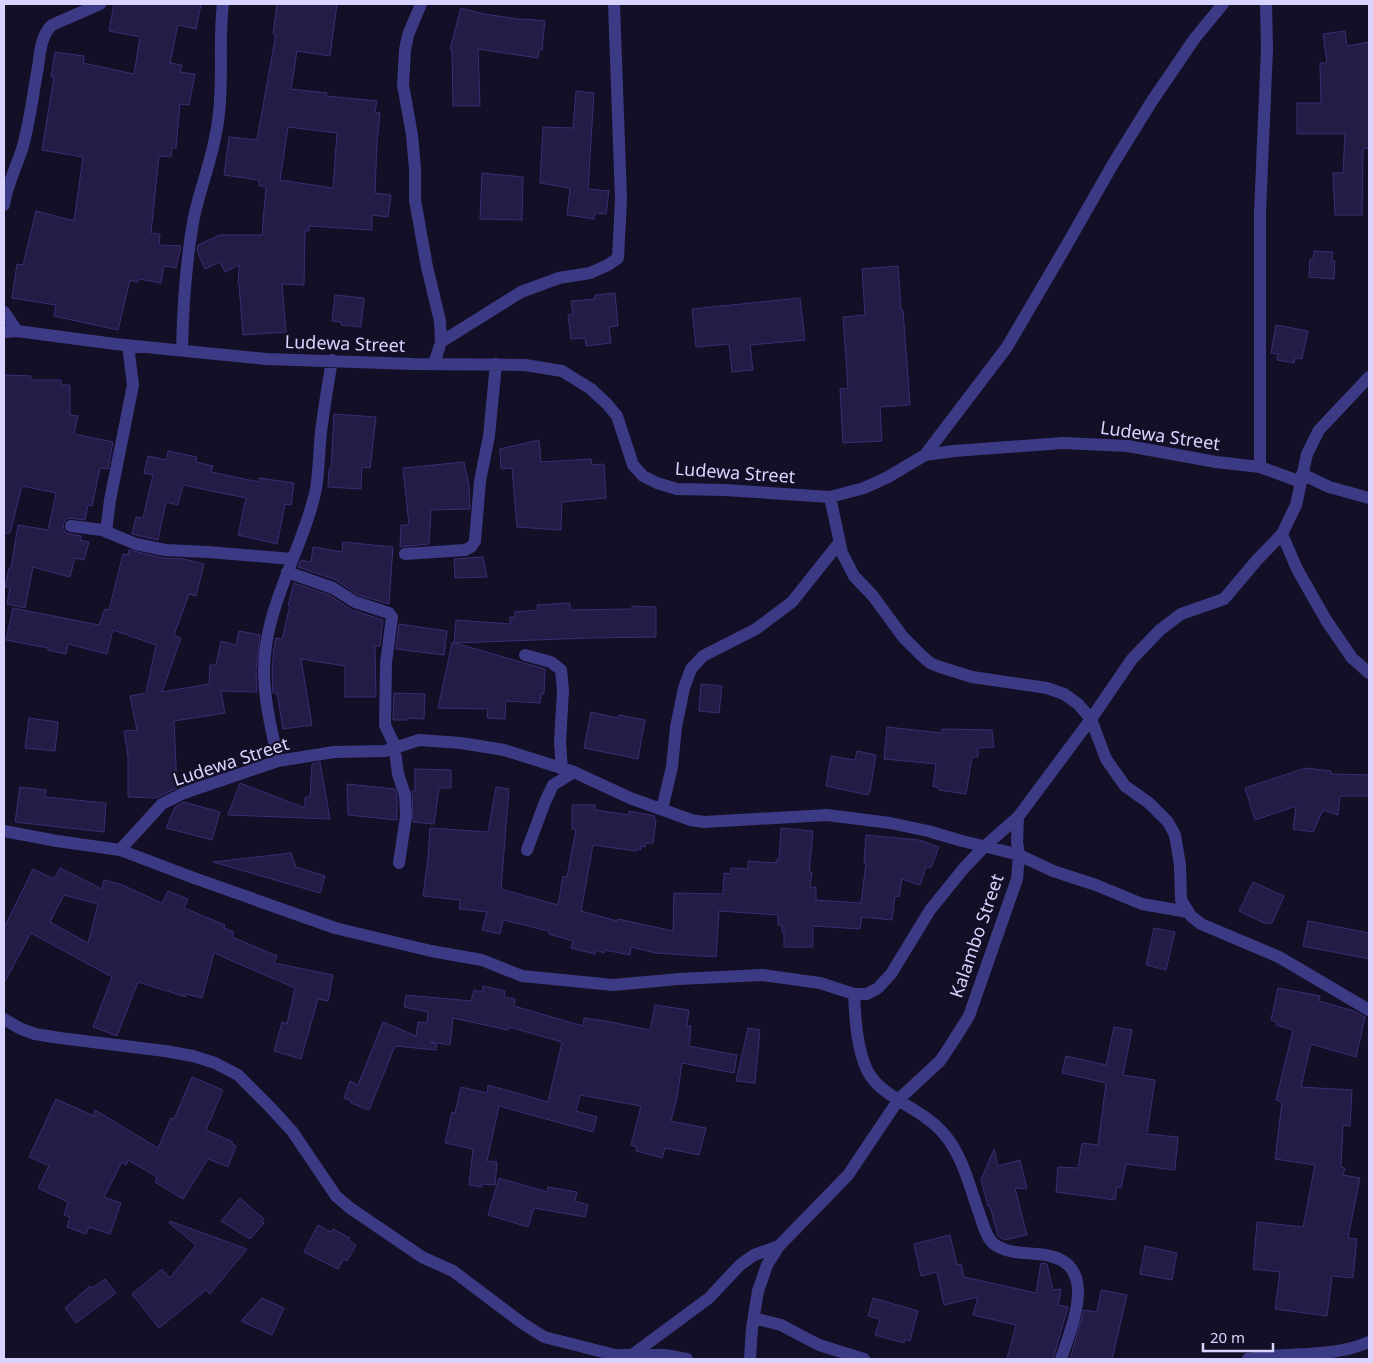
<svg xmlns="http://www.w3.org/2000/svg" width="1373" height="1363" font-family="'Noto Sans',sans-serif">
<rect width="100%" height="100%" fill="#130f26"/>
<path fill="#241b47" stroke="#3b2d73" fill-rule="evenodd" d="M114,4H201L196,29L178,25L170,63L182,65L180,72L195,74L189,105L180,104L176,148H172L171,157L159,156L151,233L160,234L159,245L181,246L176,268L164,266L161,283L139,279L138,282L130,280L118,330L54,316L56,305L12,298L17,264L23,265L36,211L74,221L83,157L42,150L54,77H51L55,52L84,56L83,63L134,74L140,37L109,31Z
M277,4H337L330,56L297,51L291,89L327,93L326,96L377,101L375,112L380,113L377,143L375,193L391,195L388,217L372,215V230L309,226V231H305L304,285L282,284L286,332L243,335L239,285H238L239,265L225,272L220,262L205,269L197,251L198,245L220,235H262L266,186H259V180L224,175L229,137L257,140L275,39V34H273ZM288,127L337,133L333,188L280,180Z
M461,8L484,14L525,20V19L545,21L542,50L539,49L538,58L478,49L480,106H453L452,50L450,49Z
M1345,31L1347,46L1369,42V148L1363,149L1362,215H1335L1333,173H1343L1345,134H1297V103H1321L1320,63H1327L1323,34Z
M576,91L594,93L588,189L609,191L606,214L595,213L594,219L567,215L570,188L540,183L543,127L573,128Z
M482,173L523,177L522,220L480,219Z
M1314,251L1333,252L1332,261H1335L1334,279L1309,277L1310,259L1313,260Z
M898,266L901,310H903L910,405L880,407L882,441L843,443L840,389L848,388L843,317L865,315L862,269Z
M615,293L618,326L609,327L611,343L586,346L585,338L571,339L568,315L573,314L571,301L595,299V295Z
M335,295L364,298L361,327L341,325V322L332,321Z
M800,298L805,340L750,345L753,370L732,372L729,344L696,347L692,309Z
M1276,325L1308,331L1302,359L1295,358L1294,363L1277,360L1278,354L1271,353Z
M4,375L31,376V380H61V385H70V415L78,416L74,434L113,442L108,469L100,468L92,506L88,505L85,520L68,518L63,524L64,530L66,533L81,536L80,540L89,542L84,560L75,558L70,577L33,567L25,608L7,604L10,588L5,587L9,568H11L18,525L48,530L56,493L22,486L10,533H4Z
M334,414L376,417L370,468L362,467L361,489L328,487L329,469H331Z
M539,440L541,462L591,459L592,465L604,464L606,498L562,502L561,530L517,527L512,468L501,469L500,449Z
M168,451L197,457L196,462L213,466L211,472L259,482V478L294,483L291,505L285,504L277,544L238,535L246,498L183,485L178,505L166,502L158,540L132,534L136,517L143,518L153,475L144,473L148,456L166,460Z
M464,462L469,485L470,509L431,510L429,544L400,547L401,525H409L403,468Z
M343,542L393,547L389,604L358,595L336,580L298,567L301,560L311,562L313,547L342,552Z
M129,550L163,558L184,559L204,564L196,596L189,594L174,635L181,638L162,692L209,684L210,665H216L221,641L236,645L239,631L260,635L256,671L257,692L221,691L225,713L174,721L177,788L156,798L128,797V757L124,731L137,730L130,696L146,693L156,645L113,630L107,654L68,644L66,654L48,650V648L6,640L13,608L99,625L105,609L109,610L123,554L128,555Z
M483,557L487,577L455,578L454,559Z
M294,583L329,595L352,610L383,620L380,646H375L376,697H345V666L301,659L312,725L283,729L277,693H273L272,671L274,648L276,638L282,639L290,605H288Z
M570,603V610L632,609V606L656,607V637L589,638L455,643L545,669L544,694H541L540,703L506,701L505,719L487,718L488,709L438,708L452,643H454L456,620L510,624V617H515V612L538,610L537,605Z
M399,624L447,631L444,655L396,649Z
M701,684L722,686L719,713L699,711Z
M394,693L425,694L424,719L408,718V720H393Z
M591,712L618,718L619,715L645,720L638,759L584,748Z
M29,718L58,722L55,751L25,748Z
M887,727L942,733V729L992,730L994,747L978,748V757H972L966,794L939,790V788L933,786L936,764L884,759Z
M857,751L876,755L870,792H868V795L826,786L831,756L855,760Z
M320,762L330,819L228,815L240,783L305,808V797H310L312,764Z
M1306,768L1331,771V774L1369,775V796H1340L1338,815L1323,810L1313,832L1293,829L1296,806L1255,820L1245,788Z
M415,769L451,770V788H439L434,824L413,822L412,791H415Z
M347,784L395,789L397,796V820L348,815Z
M20,787L46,790L45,797L106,803L104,832L15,822Z
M496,787L509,789L501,889L558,905L563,876L567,877L576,829H572V805H595V810L629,815V811L655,816L654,819L656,820L653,843H646L645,847L641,846V850L636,849V851L593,845L581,911L617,921L618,919L673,931L674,893L723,894L724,873L731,874V868L748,869V861L776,863V860H779L781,828L813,831L809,872H812L810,888L816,887V900L861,903L866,863H864L866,835L919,840L939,847L931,868L926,867L920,885L902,879L899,897L895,896L892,920L862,917L860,929L813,926V947H784V932H782V925H778V915L719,911L716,957L656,953L631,947L630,955L605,950L604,953L596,950L595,954L571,948L573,941L549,934V931L503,920L500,934L482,930L487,912L459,909L460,900L423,896L428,859L430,828L488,832Z
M184,802L220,812L212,840L166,828L175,807Z
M291,853L296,867L325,876L320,893L213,862Z
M60,868L102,889L104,880L120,884L162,903L168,891L188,899L184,908L225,925L224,928L234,932L232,937L277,956L274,963L333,975L328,1001L318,999L301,1059L274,1051L282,1022L287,1024L295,988L214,953L202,998L186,994V997L138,982L117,1036L93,1027L112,977L31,933L4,983V928L33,869L54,879ZM64,895L98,904L88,943L50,922Z
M1253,882L1284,896L1272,923H1264L1239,911Z
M1308,921L1369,933V959L1303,946Z
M1154,928L1175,932L1166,970L1146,965Z
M483,986L505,991L504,997L515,999L514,1006L583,1026L584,1018L611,1022L650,1030L655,1005L689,1010L687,1026H691L689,1046L737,1055L734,1073L682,1063L677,1098L671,1121L706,1128L699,1155L665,1148L662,1158L636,1151L637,1147L631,1145L641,1106L580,1095L576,1111L597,1117L593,1132L499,1106L487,1161L497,1162L495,1185L482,1184V1187L469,1185L473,1149L445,1143L452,1112L455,1113L461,1087L487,1093L488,1085L548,1102L562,1042L509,1027L508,1030L453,1018L450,1045L430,1042L437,1045L436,1050L395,1046L369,1110L351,1103V1101L344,1098L350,1081L358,1085L383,1022L416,1036L418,1022L427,1023L428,1012L404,1007L406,995L471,1001L474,990L482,992Z
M1278,988L1320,996L1319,1001L1354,1011L1365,1017L1356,1057L1311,1044L1301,1087L1352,1090L1350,1126L1343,1125L1341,1167L1345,1168L1343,1175L1360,1178L1348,1238L1357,1239L1353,1278L1332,1276L1327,1316L1275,1309L1280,1272L1253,1269L1257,1222L1303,1227L1315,1165L1275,1159L1282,1102L1276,1100L1293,1030L1276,1025L1277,1022L1271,1020Z
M1114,1027L1132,1030L1123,1075L1155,1080L1147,1134L1178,1137L1175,1170L1126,1164L1121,1188L1117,1187L1115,1200L1056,1192L1058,1167L1078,1168L1082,1143L1098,1145L1106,1083L1062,1073L1066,1056L1106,1065Z
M748,1028L760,1030L755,1083L736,1081Z
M192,1077L223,1090L206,1130L233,1142L232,1144L236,1146L228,1167L208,1159L183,1199L155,1182L157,1177L128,1160L126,1165L122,1162L104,1197L121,1203L110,1234L89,1227L86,1234L67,1227L70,1217L64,1215L68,1202L38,1188L49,1166L29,1157L56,1099L94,1116L95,1110L158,1148L171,1118L174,1119Z
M994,1149L998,1166L1020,1160L1027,1189L1015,1188L1027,1235L1004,1240L998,1236L990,1206H988L981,1180Z
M499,1178L547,1192L548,1187L577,1192L575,1201L588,1205L585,1217L534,1208L528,1227L488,1215Z
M240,1198L264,1219L262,1222L264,1223L250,1239L221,1221Z
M170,1221L247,1249L210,1294L206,1290L159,1328L132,1294L162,1269L170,1278L196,1245L169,1223Z
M318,1225L331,1232L333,1229L350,1238L348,1240L356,1245L347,1261L344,1259L338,1269L304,1252Z
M950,1235L957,1265L961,1264L964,1277L1036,1293L1041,1263L1047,1264L1053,1290L1061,1289L1058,1305L1068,1307L1053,1359H1007L1016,1325L973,1315L978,1297L944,1305L937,1272L921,1276L914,1244Z
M1145,1246L1177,1253L1172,1280L1140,1274Z
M105,1279L116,1293L76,1323L65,1308L90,1286L92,1288Z
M1101,1290L1127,1295L1112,1359H1070L1084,1310L1097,1312Z
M262,1298L284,1308L272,1335L241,1321Z
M873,1298L918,1311L910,1341L905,1339L904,1343L875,1335L880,1319L868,1316Z"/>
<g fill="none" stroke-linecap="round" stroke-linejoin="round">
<path stroke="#3d3a85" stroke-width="12" d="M421,4L408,35L405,50L403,85L412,135L415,169V200L427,267L440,321L441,342L434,364
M4,205C7,184 17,166 23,146C30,120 33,94 38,67C40,53 41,35 52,25L100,4
M4,312L17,331
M4,332L17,331L115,344L266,359L413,364L525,365L562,371L591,389L607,404L617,416L633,465L643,476L657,483L677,489L725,490L830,497L864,488L888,477L925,455L954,451L1063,443L1128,446L1216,462L1260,467L1301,482
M441,342L521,292L559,278L590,273L608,265L618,258L621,199L614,4
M182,349C183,305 186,260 194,217C201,185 214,154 218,121C224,82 218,43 223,4
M925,455L1007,347L1065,248L1113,164L1152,101L1195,38L1223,4
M1260,467V213L1267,49L1266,4
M1302,474L1329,487L1369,498
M830,497L842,553L854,576L873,596L903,637L921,655L930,663L940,667L972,677L1047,688L1064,694L1078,704L1091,719L1106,759L1125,786L1149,803L1168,822L1175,835L1180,865L1181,900L1191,916L1201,924L1279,957L1369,1010
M71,526L102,530L136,544L165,550L208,552L292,559
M106,532L110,500L133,385L128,345
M1282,534L1297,569L1326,620L1352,658L1369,673
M405,554L465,550L471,547L475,541L480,481L489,436L496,364
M287,572L333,588L355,602L389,613L392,617L386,663L385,725L394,744L398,774L405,795L406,816L399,863
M525,655L551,662L561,670L563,690L560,743L562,769
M278,761C272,731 264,701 264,671C264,606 303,550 316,489C319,470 319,451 321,432C324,408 328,384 332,360
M662,809L672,767L676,727L684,688L691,669L703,656L756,629L792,602L839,543
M4,831L57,841L120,850L194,878L335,928L431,951L482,960L522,976L613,985L679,979L762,975L820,983L854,994H867L878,988L891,974L930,910L964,868L985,846L1018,817
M120,850L162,804L184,793L278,761L334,752L385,751L419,740L461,743L504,750L574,772L630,798L691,820L704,822L827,815L890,823L928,831L962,841L1004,851L1019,855L1053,871L1096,885L1142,904L1188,912
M527,850L545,802L553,785L574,772
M854,994C855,1018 857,1051 868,1072C883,1099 924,1109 944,1134C962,1155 969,1184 978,1210C982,1220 985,1237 994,1244C1006,1253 1024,1253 1038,1254C1101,1259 1074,1320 1061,1359
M4,1019L21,1029L35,1034L60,1038L165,1051L193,1056L215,1063L238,1075L269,1106L292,1131L336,1196L350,1208L422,1257L453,1271L522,1323L544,1337L615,1355H665L687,1359
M754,1318L781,1325L819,1345L864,1359
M632,1355L709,1298L740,1265L754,1255L779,1246
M750,1359L752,1328L758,1291L767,1265L779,1246L848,1175L899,1099L940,1061L952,1043L969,1016L1017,879L1019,855L1017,842L1018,817L1091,719L1132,659L1160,630L1181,614L1224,599L1257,560L1282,534L1296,505L1307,454L1319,430L1369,377
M1248,1359C1289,1351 1330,1359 1369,1342"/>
</g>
<g text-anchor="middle" stroke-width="4.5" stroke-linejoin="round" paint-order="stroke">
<g font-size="18" fill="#d9d4ff" stroke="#130f26">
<text transform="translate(345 344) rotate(2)" y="6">Ludewa Street</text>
<text transform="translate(1160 436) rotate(8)" y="6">Ludewa Street</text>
<text transform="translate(735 473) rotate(4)" y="6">Ludewa Street</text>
<text transform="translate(231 762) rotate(-18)" y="6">Ludewa Street</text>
<text transform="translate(977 936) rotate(-71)" y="6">Kalambo Street</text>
</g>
</g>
<rect width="1373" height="1363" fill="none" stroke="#d9d4ff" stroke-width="10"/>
<path d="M1203 1343v8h70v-8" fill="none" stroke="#d9d4ff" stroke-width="2.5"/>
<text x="1210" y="1343" font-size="15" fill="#d9d4ff" stroke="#130f26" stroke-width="4" paint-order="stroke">20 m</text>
</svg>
